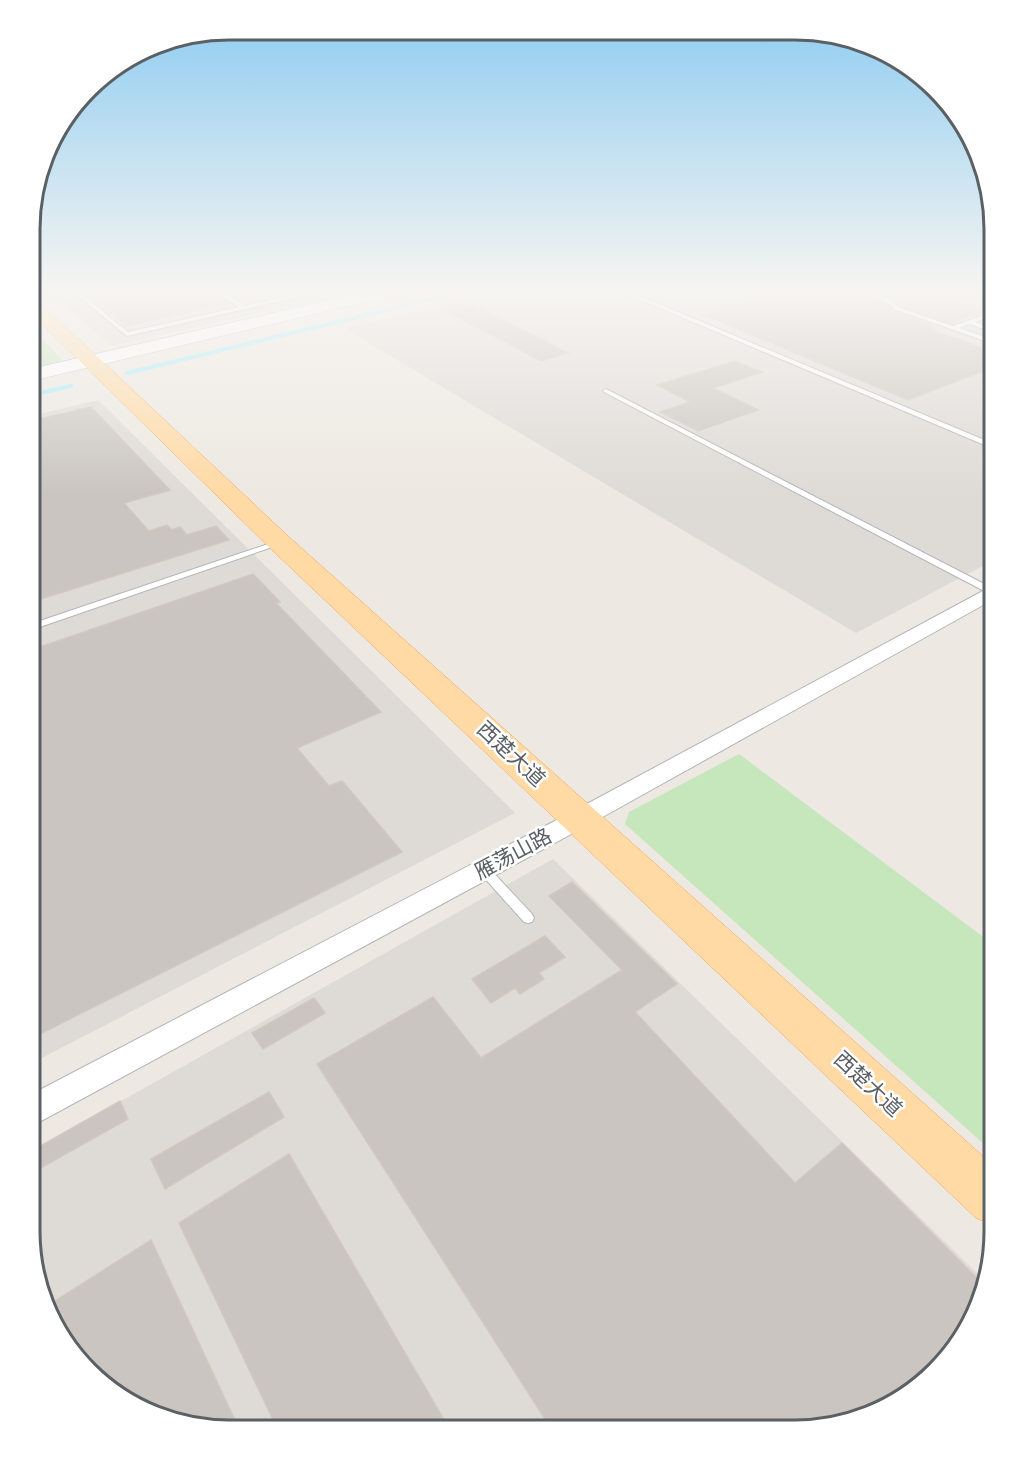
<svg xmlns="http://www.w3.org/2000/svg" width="1024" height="1461" font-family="'Source Sans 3','Noto Sans SC',sans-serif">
<rect width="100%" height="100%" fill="#ede8e1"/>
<path fill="#dedad6" d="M46,289H367L111,346Z
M508,289H994V560L856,633L345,329Z
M98,400L515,813L30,1064L31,416Z
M553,859L982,1278L960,1343L883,1411L795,1431L203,1429L108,1390L50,1320L30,1232V1152Z"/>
<path fill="#c6e6bc" d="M32,329L62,359L54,364L31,371Z
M739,754L994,945V1153L625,824L629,812Z"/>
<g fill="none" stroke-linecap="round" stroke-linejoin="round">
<path stroke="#9fedff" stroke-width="4" d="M127,373L473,289
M31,395L71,386"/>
</g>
<path fill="#cac5c0" stroke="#d2c8bf" stroke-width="1.5" d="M143,289H210L229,303L127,326L94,299Z
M224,289H258L259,296L240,300Z
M794,289H851L882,302L895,312L938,327L931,330L994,352V367L908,400L704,315Z
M869,289H985V293L954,303L983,312L951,323L901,306L888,296Z
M473,304L568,353L541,361L446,311Z
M735,361L762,372L713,388L758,410L698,431L660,412L690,402L657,385Z
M91,407L170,490L124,503L149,531L167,525L172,530L180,527L187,535L216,526L229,540L31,602V421Z
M253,574L280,602L276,603L381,712L297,748L329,786L342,781L402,852L30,1039L31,650Z
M572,882L677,984L635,1012L795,1183L842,1143L981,1282L960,1343L883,1411L795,1431L552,1430L317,1064L433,997L481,1058L622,970L549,896Z
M545,936L565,957L539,973L544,979L520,994L515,988L491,1003L472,979Z
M314,998L325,1013L263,1049L252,1033Z
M269,1092L284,1117L165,1189L151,1159Z
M120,1101L128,1119L30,1174V1152Z
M289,1154L450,1430H278L179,1223Z
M151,1240L239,1429H203L108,1390L50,1320L47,1306Z"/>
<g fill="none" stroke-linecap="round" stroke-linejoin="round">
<g stroke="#b2b6b9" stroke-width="2">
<path id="lane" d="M70,289H77L81,293L100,289H112L84,296L128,332L239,307L212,289H219L245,306L320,289H332L127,336Z
M615,289H623L994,444V449Z
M853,289H862L887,298L900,308L953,326L994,312V316L975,322L994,329V333L970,324L959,328L994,340V344L896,310L883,300Z
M606,389L994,589V594H990L604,392L603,391Z
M277,541H280L284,543L31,630V624Z
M484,865L488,867L532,914L534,918L532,922L528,923L524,922L480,873L478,870L480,867Z"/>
</g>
<g stroke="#b2b6b9" stroke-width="2">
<path id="street" d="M994,585V599L590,824L30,1127V1095L572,812Z"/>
</g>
<g stroke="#b1b7ba" stroke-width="1">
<path id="secondary" d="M377,289H407L399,294L31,381V369Z"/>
</g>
<g stroke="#f6a052" stroke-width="1">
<path id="primary" d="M32,300L38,301L289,537L994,1166V1225L976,1218L271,549L32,314Z"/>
</g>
<use href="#lane" fill="#fff" fill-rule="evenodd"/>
<use href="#street" fill="#fff" fill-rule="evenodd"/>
<use href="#secondary" fill="#fff" fill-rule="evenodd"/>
<use href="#primary" fill="#ffdaa4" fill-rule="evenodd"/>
</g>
<linearGradient id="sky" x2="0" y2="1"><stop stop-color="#8bcbf1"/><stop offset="0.59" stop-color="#f7f5f2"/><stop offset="1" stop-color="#f7f5f2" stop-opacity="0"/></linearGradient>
<rect width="1024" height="494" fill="url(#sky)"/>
<g text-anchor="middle" stroke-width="5" stroke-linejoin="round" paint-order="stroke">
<g font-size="21" fill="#5a6063" stroke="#fff">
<text transform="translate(511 754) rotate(43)" y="7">西楚大道</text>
<text transform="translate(513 854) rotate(-28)" y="7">雁荡山路</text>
<text transform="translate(868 1084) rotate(43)" y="7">西楚大道</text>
</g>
</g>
<path d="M0 0H1024V1461H0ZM229 40H795A189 189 0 0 1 984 229V1231A189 189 0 0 1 795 1420H229A189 189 0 0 1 40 1231V229A189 189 0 0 1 229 40Z" fill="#fff" fill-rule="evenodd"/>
<path fill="none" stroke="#5a6063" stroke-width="3" d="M229 40H795A189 189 0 0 1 984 229V1231A189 189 0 0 1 795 1420H229A189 189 0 0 1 40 1231V229A189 189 0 0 1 229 40Z"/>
</svg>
